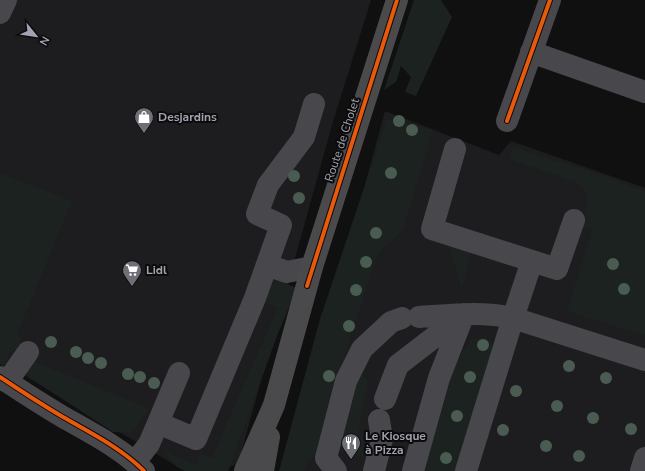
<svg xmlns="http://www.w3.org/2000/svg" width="645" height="471" font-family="'Nunito Sans',sans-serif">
<rect width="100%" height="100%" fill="#101011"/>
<path fill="#1d1d1f" d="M0,0H371L332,125L238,464L216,471H185L0,361Z
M385,111L499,155L511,141L645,188V471H287Z"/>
<path fill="#1c221f" d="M414,0H441L452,17L416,96L405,92L411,77L401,66L396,82L384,90Z
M387,119L433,130L403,230L378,253L344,356L322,451C312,455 308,461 304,471H279L320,319Z
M513,147L598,174L645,191V336L567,311L592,230L579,226L586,211L587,193L578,183L509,159Z
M0,173L72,201L17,335L21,339L17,349L9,353L4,367L0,364Z
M447,242L471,250L462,290Z
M273,278L297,288L277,336L229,469L228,471H185L177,467L162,450L196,465L200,453L212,458L242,388L278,308L264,302Z
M480,337L490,341L495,349L457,471H421L444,380L471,340Z
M31,360L150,409L131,433L113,432L30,378L26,368Z
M363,374L368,380L358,432L371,451L370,457L333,450L354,378Z"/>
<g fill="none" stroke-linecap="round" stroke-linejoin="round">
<path stroke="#48484c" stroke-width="22" d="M0,13L6,0
M531,52L645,92
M507,121L550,0
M532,261L557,269L574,220
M267,265L287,272L312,267
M419,317C450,315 483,311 513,318L532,261L432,229L455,149
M0,377C21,391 41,404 63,417C91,433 121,448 144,471
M7,382L28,352
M385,399L398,365L463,315
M158,423L179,373
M135,462L149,444L158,423L196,439L255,298L281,225L257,214L268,185L304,137L314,104
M336,471L326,458L346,381L362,349L391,322L402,318
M374,471L382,439L379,420
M413,471L439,378L464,314
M466,471L513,318L645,360
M641,471L645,458"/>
<path stroke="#4a4a4d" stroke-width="22" d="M245,471L274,405L312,267L397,0
M263,471L269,437"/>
<g stroke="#0b0b0c" stroke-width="6">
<path id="cycleway" d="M507,121L550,0
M307,286L397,0
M0,377C21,391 41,404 63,417C91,433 121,448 144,471"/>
</g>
<use href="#cycleway" stroke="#e8590c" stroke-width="4"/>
</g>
<g fill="#4a5c51">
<circle cx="399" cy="121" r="6"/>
<circle cx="412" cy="130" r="6"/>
<circle cx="391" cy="173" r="6"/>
<circle cx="294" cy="176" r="6"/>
<circle cx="299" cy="198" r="6"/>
<circle cx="376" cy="233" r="6"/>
<circle cx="366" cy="262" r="6"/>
<circle cx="613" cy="264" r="6"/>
<circle cx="624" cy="289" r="6"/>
<circle cx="356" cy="290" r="6"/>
<circle cx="349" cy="326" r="6"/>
<circle cx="51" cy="342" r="6"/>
<circle cx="483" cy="345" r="6"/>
<circle cx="76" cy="352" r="6"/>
<circle cx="88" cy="358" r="6"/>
<circle cx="101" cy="363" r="6"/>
<circle cx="569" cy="366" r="6"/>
<circle cx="128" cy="374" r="6"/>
<circle cx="329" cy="376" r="6"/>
<circle cx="140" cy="377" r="6"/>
<circle cx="470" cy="377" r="6"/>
<circle cx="606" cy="378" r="6"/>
<circle cx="154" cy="383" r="6"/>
<circle cx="516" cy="391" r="6"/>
<circle cx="557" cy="406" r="6"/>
<circle cx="457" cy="416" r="6"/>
<circle cx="593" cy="418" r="6"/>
<circle cx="631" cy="429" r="6"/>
<circle cx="503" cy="430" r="6"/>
<circle cx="546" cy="446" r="6"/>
<circle cx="579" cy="456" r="6"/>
<circle cx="446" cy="458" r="6"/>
</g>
<defs>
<g id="shop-pin" transform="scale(1)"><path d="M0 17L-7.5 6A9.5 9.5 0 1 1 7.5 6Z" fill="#6f6f78" stroke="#0b0b0c"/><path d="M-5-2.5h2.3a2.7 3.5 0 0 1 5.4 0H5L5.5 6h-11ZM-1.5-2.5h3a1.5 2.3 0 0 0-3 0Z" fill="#fff"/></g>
<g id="supermarket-pin" transform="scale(1)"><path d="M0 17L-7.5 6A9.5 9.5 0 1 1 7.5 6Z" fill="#6f6f78" stroke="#0b0b0c"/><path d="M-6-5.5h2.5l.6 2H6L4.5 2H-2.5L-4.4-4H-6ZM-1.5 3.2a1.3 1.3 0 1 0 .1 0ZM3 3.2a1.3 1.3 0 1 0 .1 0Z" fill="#fff"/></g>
<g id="restaurant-pin" transform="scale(1)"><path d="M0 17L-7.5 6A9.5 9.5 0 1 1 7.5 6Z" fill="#6f6f78" stroke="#0b0b0c"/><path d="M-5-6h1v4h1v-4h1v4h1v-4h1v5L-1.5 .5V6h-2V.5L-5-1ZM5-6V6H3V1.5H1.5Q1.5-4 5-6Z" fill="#fff"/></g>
</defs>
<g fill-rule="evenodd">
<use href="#shop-pin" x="144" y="117"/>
<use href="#supermarket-pin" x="132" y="270"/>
<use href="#restaurant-pin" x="351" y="443"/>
</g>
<g text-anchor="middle" stroke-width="4" stroke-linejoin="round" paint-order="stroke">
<g font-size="12" font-weight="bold" fill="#a2a2b0" stroke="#0b0b0c" text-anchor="start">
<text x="158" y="121">Desjardins</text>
<text x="146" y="274">Lidl</text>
<text x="365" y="440">Le Kiosque<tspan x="365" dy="14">à Pizza</tspan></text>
</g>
<g font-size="12" fill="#a2a2b0" stroke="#0b0b0c">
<text transform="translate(342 140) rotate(-72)" y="4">Route de Cholet</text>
</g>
</g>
<g transform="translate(36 36) rotate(120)" stroke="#0b0b0c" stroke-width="3" paint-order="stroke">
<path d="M0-3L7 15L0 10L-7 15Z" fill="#a2a2b0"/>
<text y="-6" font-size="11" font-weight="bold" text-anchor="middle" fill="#a2a2b0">N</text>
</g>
</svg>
